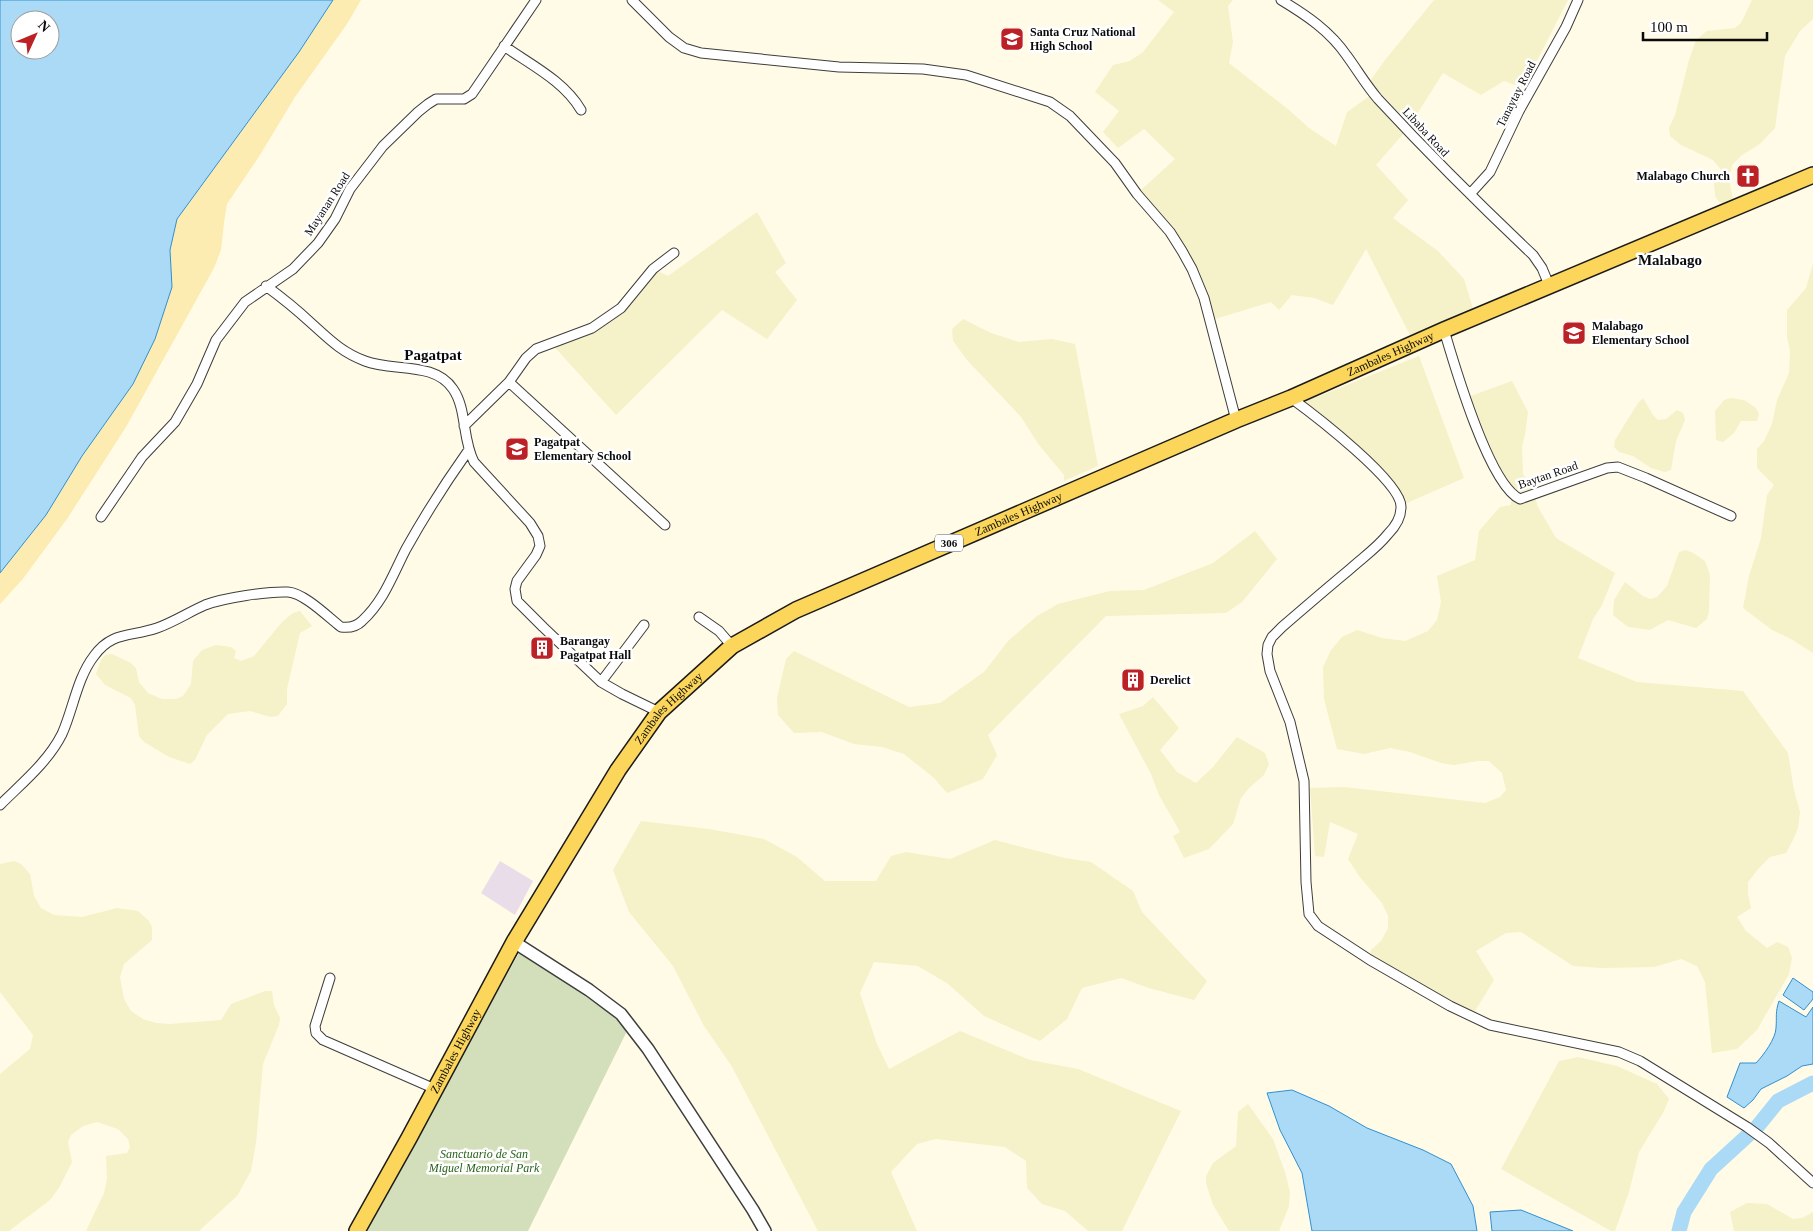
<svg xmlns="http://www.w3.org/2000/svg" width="1813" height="1231" font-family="'Times New Roman',serif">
<rect width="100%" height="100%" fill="#fffbe7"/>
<path fill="#e9ddea" d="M500,861L533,881L515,915L481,893Z"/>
<path fill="#f5f1c8" d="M1158,0H1233L1228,6L1233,42L1229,63L1289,110L1309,128L1336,146L1347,112L1370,96L1404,133L1376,165L1408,200L1393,218L1438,251L1464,279L1474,312L1461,320L1410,335L1366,249L1333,305L1314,298L1292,295L1279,310L1271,302L1215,319L1200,275L1191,256L1174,228L1141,190L1175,159L1144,129L1118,148L1103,132L1119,111L1095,92L1113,65L1130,61L1143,52L1174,12Z
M1434,0H1568L1523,88L1504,81L1481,95L1443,73L1410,125L1370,81L1385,60Z
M1752,0H1813V19L1800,31L1785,56L1775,128L1760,144L1742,155L1732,165L1729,179L1733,200L1727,204L1719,202L1715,196L1714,182L1720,178L1722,171L1713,160L1681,145L1670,136L1669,128L1675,115L1689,60L1696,40L1707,31L1735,28L1741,23Z
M757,212L786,263L775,272L797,300L767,339L722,310L616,415L550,342L567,338L621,308L653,269L668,276Z
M1813,263V653L1791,639L1772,630L1743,608L1749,576L1761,538L1767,495L1774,485L1757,468V449L1764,441L1772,424L1777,400L1789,373L1790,352L1787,336V310L1806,288Z
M963,319L991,333L1019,342L1052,339L1075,344L1098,466L1064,481V475L1039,445L1021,417L967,360L953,341L952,329Z
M1419,356L1464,478L1407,503L1384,472L1362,450L1335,426L1302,403Z
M1512,381L1528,412L1525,435L1522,447L1523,474L1533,491L1538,507L1556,538L1615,573L1602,605L1593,619L1578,658L1637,682L1743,691L1788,753L1794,790L1800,812L1798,828L1793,840L1786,853L1770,857L1759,868L1748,882V894L1751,908L1737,917L1746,931L1767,948L1777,942L1788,947L1792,958L1789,974L1757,1030L1737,1049L1712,1053L1705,982L1697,966L1681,959L1654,967L1601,968L1573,966L1521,932L1506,933L1476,951L1494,980L1472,1016L1370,960L1371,950L1381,941L1388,928V916L1382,903L1359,876L1348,859L1358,834L1330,822L1324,857L1315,856L1310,788L1344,787L1485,803L1500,797L1506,790L1502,773L1489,761H1478L1454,765L1441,763L1410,752L1390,748L1364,754L1337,749L1324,699L1323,667L1331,650L1342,637L1357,630L1382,638L1405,641L1428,631L1437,620L1441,602L1437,576L1475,560L1479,531L1500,507L1511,505L1512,490L1492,456L1468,397Z
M1643,398L1653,415L1658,420L1666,419L1677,410L1683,413L1685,420L1676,441L1671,470L1665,472L1651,468L1633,456L1619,452L1614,447L1615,440L1638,403Z
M1731,398L1744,400L1756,408L1759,414L1757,421H1741L1734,433L1723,442L1716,440L1715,411L1724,400Z
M1255,531L1277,559L1242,602L1226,613L1106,616L988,735L997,755L983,779L947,793L934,778L904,754L882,747L854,744L822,732L794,733L778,715L777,698L786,659L794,651L909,707L940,703L984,672L1008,641L1037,616L1058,604L1110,591L1144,590L1213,563Z
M1686,550L1693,553L1705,561L1710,575L1709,612L1707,619L1696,628L1668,620L1650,630L1628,627L1613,615L1614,600L1625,582L1643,596L1650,599L1657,597L1667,586L1679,552Z
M300,611L312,626L300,633L287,689V704L278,716L271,717L250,711L228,714L207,735L195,760L190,764L169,757L144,742L139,736L135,705L131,698L105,685L96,674L101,660L105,655L112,654L131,663L136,668L139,682L148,693L162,699H176L183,696L191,684L193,661L202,650L216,645L231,647L236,651L234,658L241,661L254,656L282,622L293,613Z
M1153,697L1179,728L1160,750L1177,772L1196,783L1213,767L1237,737L1265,753L1269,764L1264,775L1249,788L1241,798L1233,824L1209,849L1184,858L1173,836L1180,832L1159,795L1151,774L1119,714L1143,706Z
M641,821L709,829L764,839L797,857L825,881H876L891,856L906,852L950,859L995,840L1065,858L1091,862L1133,891L1142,912L1207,981L1194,1000L1149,988L1121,978L1082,988L1067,1019L1040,1041L984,1016L948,984L918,966L874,962L860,993L877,1044L889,1069L960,1031L1030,1060L1078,1069L1181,1111L1122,1231H1088L1065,1211L1042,1204L1027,1188L1026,1161L1005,1147L936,1139L917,1144L891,1172L917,1231H818L731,1065L704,1026L673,966L629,912L613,870Z
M14,861L21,864L30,874L34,896L41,908L54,915L82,917L117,908L138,911L149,921L152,927V940L124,964L120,977L124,999L131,1011L143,1019L156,1023L170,1024L221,1020L231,1004L265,991H272L274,1005L280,1018L279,1025L263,1064L256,1143L251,1171L237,1196L199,1231H86L104,1193L107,1179L106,1156L127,1153L130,1147L128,1139L118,1129L97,1122L83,1126L71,1135L68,1142L72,1162L59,1188L50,1200L9,1231H0V1074L30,1049L33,1035L0,992V864Z
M1578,1057L1617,1066L1657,1084L1669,1099L1663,1113L1639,1152L1629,1192L1615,1231H1611L1501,1169L1559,1061Z
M1248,1104L1273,1139L1285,1172L1290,1192L1289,1206L1279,1231H1229L1213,1205L1206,1183V1176L1213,1163L1236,1146L1238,1112Z
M1747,1203L1767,1204L1793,1219L1802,1218L1813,1212V1231H1734L1730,1212Z"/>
<path fill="#fcecb2" d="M333,0H361L347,24L295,97L260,155L227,204L224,223L221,250L214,268L126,427L67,519L22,580L0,604V573L46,515L82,456L172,287L170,250L177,219L299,52Z"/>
<path fill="#d3dfba" d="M519,953L586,992L629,1027L528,1231H365Z"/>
<path fill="#abdaf7" stroke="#318fd0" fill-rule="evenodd" d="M0,0H333L299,52L177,219L170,250L172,287L155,339L133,384L82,456L46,515L0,573ZM20,20H50V50H20Z
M1793,978L1813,992V999L1804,1010L1783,995Z
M1779,1001L1806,1017L1813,1007V1064L1802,1066L1787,1076L1761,1089L1753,1100L1744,1108L1727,1097L1740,1063H1756C1763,1056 1776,1038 1776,1028C1777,1016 1775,1013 1779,1001Z
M1292,1090L1329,1106L1367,1128L1423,1150L1451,1164L1473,1206L1477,1231H1312L1302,1173L1280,1130L1267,1093Z
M1521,1210L1573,1231H1492L1490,1212Z"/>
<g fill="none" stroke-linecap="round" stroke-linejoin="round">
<path stroke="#abdaf7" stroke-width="15" d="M1679,1231L1684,1212L1711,1169L1757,1127L1778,1101L1813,1083"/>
<g stroke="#3d3d3d" stroke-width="11">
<path id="minor" d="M632,0L669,37L684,48L701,53L839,67L923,69L966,75L1050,102L1070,116L1115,163L1137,194L1170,232L1182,251L1192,269L1204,298L1236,420
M1281,0C1306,15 1330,31 1347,56C1358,71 1366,85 1378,99C1428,153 1480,205 1533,255L1542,268L1549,285
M504,46C531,65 564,81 581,110
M1470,194L1490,172L1519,111L1566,27L1578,0
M266,286C281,297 296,309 310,322C329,339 341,352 365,361C393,372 434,361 453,389C467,409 462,439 474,462L530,523L538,536L540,546L536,555L517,581L515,589L517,601L543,627L601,682L622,694L659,712
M1444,330C1454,364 1489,485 1520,499L1607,468L1618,467L1646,478L1731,516
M509,382L665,525
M1291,398C1313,414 1402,482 1401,507C1401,517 1395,527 1388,534C1377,548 1362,558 1349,570C1326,589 1304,608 1282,627L1272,637L1268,645L1267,654L1270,671L1290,722L1304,781L1306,882L1309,914L1318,926L1370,960L1450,1006L1490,1025L1619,1052L1640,1061L1747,1127L1769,1143L1813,1183
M464,426L509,382L526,358L536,349L592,328L621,308L653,269L674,253
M101,517L142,457L175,422L197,384L216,340L245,302L293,269L318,243L335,219L350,189L383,146L418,112L428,104L436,99H464L472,94L536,0
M699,617L719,631L732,646
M601,682L644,625
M0,805C22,783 48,762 62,734C73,710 77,678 94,656C112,631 131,637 157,628C174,622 189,612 205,605C223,598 269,591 288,592C304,593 328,617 341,627C349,628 356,627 362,621C384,601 393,574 406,549C425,515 446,482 468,451
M330,978L315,1026L316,1033L323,1040L435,1089"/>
</g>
<g stroke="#3d3d3d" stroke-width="14">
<path id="tertiary" d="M514,942L589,990L621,1014L648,1049L753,1210L765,1231"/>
</g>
<g stroke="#1b1b1b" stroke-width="18">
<g id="primary">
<path id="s1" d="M357,1231L409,1138L514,942L618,770L659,712L732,646L796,610L1236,420L1291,398L1444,330L1813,175"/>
</g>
</g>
<use href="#minor" stroke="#fff" stroke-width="9"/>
<use href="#tertiary" stroke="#fff" stroke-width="11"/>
<use href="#primary" stroke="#fcd65a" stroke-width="15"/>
</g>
<defs>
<g id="school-square" transform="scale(1.25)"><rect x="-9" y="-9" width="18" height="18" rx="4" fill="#bc2126" stroke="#fff"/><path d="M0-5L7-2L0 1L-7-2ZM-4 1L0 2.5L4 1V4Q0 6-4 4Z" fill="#fff"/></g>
<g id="church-square" transform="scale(1.25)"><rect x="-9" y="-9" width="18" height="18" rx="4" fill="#bc2126" stroke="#fff"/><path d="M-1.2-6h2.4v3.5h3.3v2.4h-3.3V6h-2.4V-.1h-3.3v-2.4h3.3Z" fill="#fff"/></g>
<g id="building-square" transform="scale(1.25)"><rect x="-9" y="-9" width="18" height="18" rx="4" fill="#bc2126" stroke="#fff"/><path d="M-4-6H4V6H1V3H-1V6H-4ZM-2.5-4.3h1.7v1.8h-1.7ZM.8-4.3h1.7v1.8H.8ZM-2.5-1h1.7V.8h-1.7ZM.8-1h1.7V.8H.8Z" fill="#fff"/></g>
</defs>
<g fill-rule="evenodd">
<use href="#school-square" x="1012" y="39"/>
<use href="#church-square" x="1748" y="176"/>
<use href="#school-square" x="1574" y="333"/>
<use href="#school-square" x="517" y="449"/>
<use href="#building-square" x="542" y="648"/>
<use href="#building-square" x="1133" y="680"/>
</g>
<g text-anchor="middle" stroke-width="5" stroke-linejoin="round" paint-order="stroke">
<rect fill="#fff" stroke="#545454" stroke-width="1" x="935" y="534.5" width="28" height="17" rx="4"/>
<g font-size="11" font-weight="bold" fill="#0a0a0a">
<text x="949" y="547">306</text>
</g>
<g font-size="12" font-weight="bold" fill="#0a0a0a" stroke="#fff" text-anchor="start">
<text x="1030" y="36">Santa Cruz National<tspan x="1030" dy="14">High School</tspan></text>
<text x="1730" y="180" text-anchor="end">Malabago Church</text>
<text x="1592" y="330">Malabago<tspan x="1592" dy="14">Elementary School</tspan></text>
<text x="534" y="446">Pagatpat<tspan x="534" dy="14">Elementary School</tspan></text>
<text x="560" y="645">Barangay<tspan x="560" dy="14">Pagatpat Hall</tspan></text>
<text x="1150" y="684">Derelict</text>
</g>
<g font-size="12" fill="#0a0a0a" stroke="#fff">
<text transform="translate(1516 94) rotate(-63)" y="4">Tanaytay Road</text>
<text transform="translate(1426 132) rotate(47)" y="4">Libaba Road</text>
<text transform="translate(327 204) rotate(-57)" y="4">Mayanan Road</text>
<text dy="4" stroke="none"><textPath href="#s1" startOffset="1420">Zambales Highway</textPath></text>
<text transform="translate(1548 475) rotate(-19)" y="4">Baytan Road</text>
<text dy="4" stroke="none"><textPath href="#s1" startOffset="1015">Zambales Highway</textPath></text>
<text dy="4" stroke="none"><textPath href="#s1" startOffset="610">Zambales Highway</textPath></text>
<text dy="4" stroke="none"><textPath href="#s1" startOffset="205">Zambales Highway</textPath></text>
</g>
<g font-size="12" font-style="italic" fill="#28621a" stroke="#fff">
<text x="484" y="1158">Sanctuario de San<tspan x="484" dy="14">Miguel Memorial Park</tspan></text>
</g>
<g font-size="15" font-weight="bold" fill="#0a0a0a" stroke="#fff">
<text x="1670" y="265">Malabago</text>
<text x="433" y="360">Pagatpat</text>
</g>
</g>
<g transform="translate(35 35) rotate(46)"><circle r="24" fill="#ffffff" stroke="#9d9d9d"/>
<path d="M0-4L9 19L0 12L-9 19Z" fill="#bc2126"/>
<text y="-8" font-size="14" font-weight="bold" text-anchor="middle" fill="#0a0a0a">N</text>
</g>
<path d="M1643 32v8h124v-8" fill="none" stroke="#0a0a0a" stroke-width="2.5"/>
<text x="1650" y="32" font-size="15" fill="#0a0a0a" stroke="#ffffff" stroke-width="4" paint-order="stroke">100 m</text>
</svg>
